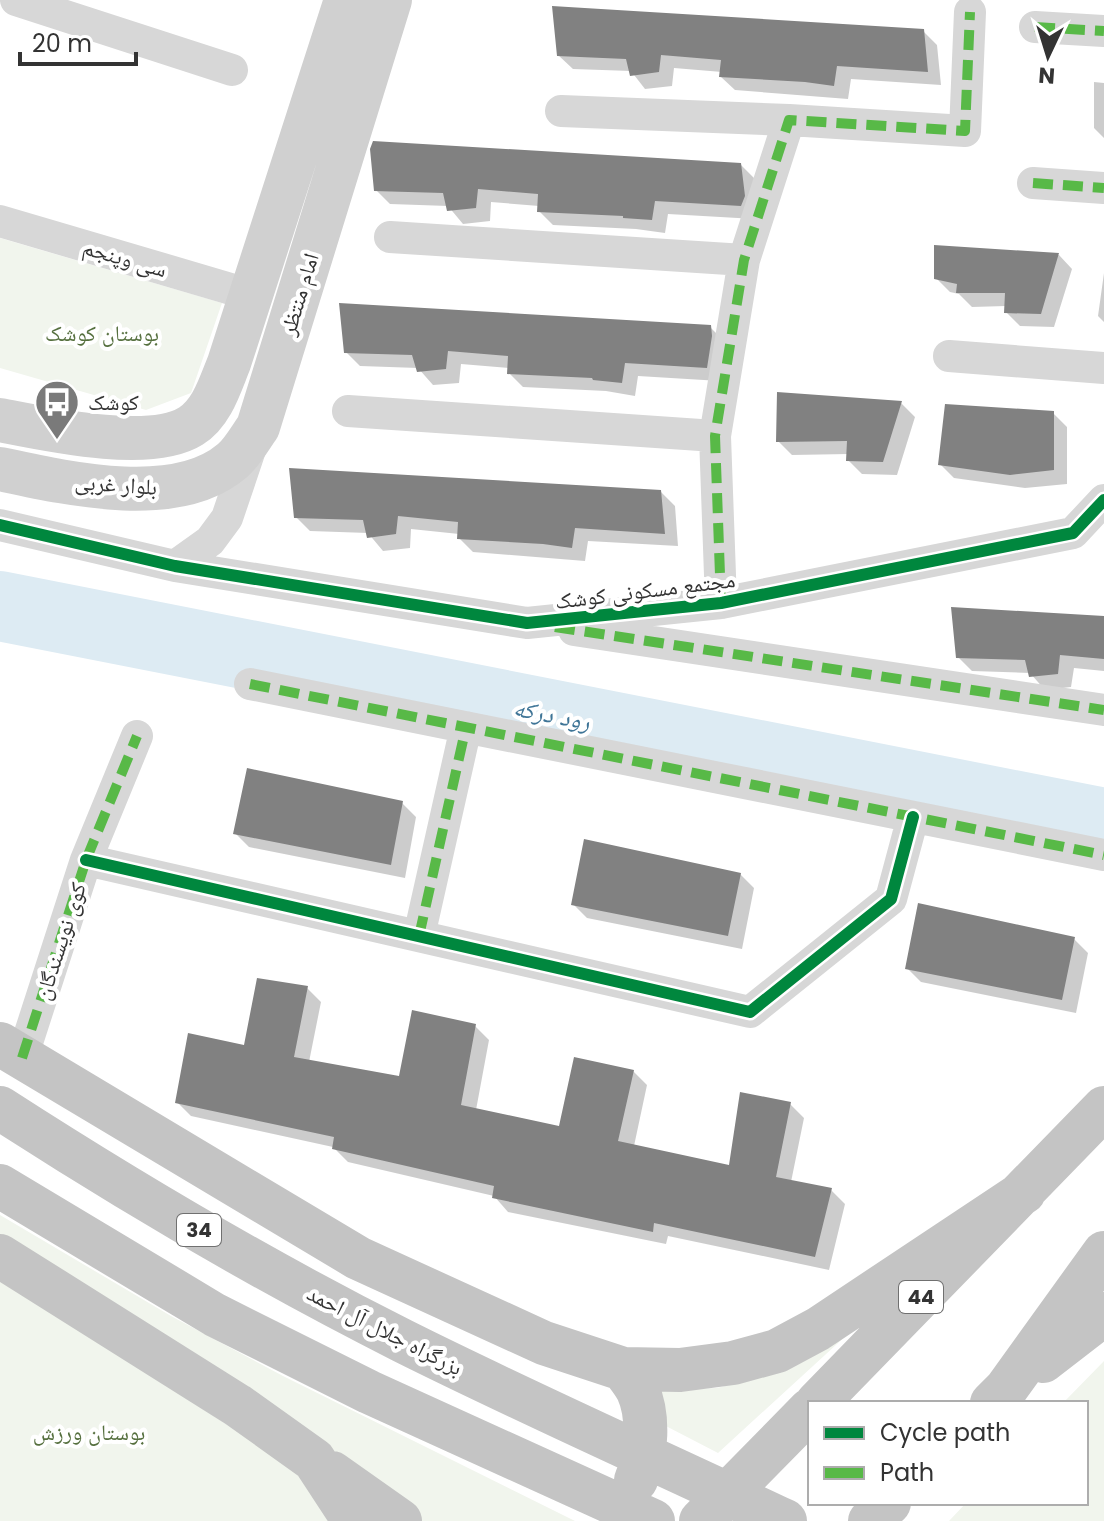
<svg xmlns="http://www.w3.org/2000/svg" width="1104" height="1521" font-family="Poppins,'Noto Naskh Arabic',sans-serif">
<rect width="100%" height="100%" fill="#fff"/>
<path fill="#f1f5ed" d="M0,238L222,303L191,393L146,410L0,368Z
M0,1215L171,1316L283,1376L575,1521H420L0,1234Z
M0,1276L299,1472L340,1521H0Z
M861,1322L718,1453L662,1424V1390L717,1388L765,1376Z
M1104,1361V1521H949L966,1503H1086V1403H1063Z"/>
<path fill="#0003" d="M923,31L937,45L941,85L851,79L848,99L735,90L721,77L722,72L674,68L672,86L645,89L631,71L573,69L558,55Z
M1094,82L1104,83V138L1094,128Z
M741,165L755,179V219L668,214L665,233L636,229L553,225L539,211V206L491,202L490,221L463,224L448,206L390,204L376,190Z
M936,247L1059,255L1072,269L1054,327L1020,326L1006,312V306L972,307L959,294L950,292L936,278Z
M1104,273V322L1098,316Z
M710,327L724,341L720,381L638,376L635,396L606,391L523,387L509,373V368L461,364L459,383L433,385L418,368L360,366L346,352Z
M901,403L915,417L897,475L862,474L848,460L849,454L792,455L778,441Z
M1053,413L1067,427V484L1025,488L954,478L940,464Z
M661,492L675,506L678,546L588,541L585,561L473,552L459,538V534L411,529L410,548L383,551L368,533L310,531L296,517Z
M1104,618V671L1074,668L1071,687L1045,690L1030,673L972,671L958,657Z
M402,803L416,817L405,878L249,847L235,833Z
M740,874L754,888L742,949L587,918L573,904Z
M1074,939L1088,953L1076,1013L921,982L907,968Z
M307,988L321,1002L309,1062L401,1079L475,1026L489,1040L476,1110L560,1128L633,1071L647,1085L634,1146L731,1167L790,1104L804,1118L791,1182L831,1190L845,1204L829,1270L668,1236L666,1244L508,1212L494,1196L348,1162L333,1147L191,1116L177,1102L246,1047Z"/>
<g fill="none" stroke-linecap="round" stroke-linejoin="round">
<path stroke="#ddebf3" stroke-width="70" d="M0,606L1104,823"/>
</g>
<path fill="#818181" d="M552,6L924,29L928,72L837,66L834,86L805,82L719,77L721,60L661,55L659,72L630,76L626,59L557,56Z
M373,141L741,163L745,196L741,206L655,201L652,220L623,218V216L537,212L538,194L478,189L476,208L447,211L443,193L374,191L370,149Z
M934,245L1059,253L1041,314L1004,313L1005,293H956L957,284L934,279Z
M339,303L711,325L712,336L707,368L625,363L622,383L593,380L592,378L507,374L508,356L448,351L446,369L417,372L412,355L344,353Z
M777,392L902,401L883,462L846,461L847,441L776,442Z
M945,404L1054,411V470L1010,475L938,465Z
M289,468L661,490L665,534L575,528L572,548L543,544L457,539L458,522L398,516L396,534L367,538L363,520L294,518Z
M951,607L1104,616V659L1060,655L1058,674L1029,677L1025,660L956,658Z
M247,768L403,801L391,865L233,834Z
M584,839L741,873L728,936L571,905Z
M918,903L1075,937L1062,1000L905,969Z
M257,978L308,986L294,1057L399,1076L412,1010L476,1024L461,1105L559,1126L574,1057L634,1070L618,1141L729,1165L740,1092L791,1102L776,1177L832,1188L815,1257L654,1223L653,1232L492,1198L494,1186L332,1149L334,1137L175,1103L188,1033L244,1045Z"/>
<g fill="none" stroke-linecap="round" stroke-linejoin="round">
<path stroke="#d7d7d7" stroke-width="32" d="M16,0L232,70
M1035,27L1104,31
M561,111L789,120
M1033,183L1104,188
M0,221L251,295
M390,237L744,260
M949,356L1104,368
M348,411L715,436
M0,525L175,566L527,623L721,603L1073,533L1104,500
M175,566L210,541L227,518L253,441
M721,603L715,436L744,260L789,120L965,131L970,12
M574,630L1104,710
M250,684L1104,855
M86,860L750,1012L891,899L913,817
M419,936L466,727
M22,1058L86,860L137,736"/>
<path stroke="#d0d0d0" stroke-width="44" d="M0,420C46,429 150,452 191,426C212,413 220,385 229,363L346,0
M0,469C65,483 176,509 232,461C242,453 250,438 258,427L390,0"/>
<path stroke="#c4c4c4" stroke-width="44" d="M0,1044L358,1258L544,1343L623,1369L680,1370L733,1363L777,1351L818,1329L1024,1192
M0,1108C130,1192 264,1271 403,1341C529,1404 658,1461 785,1521
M0,1186L215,1315L369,1392L653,1521
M0,1256L237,1405L314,1460L354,1521
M1043,1361L1104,1314
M623,1369C628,1376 634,1383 638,1391C649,1415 647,1455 636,1480
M817,1403L1104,1108
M992,1403L1006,1389L1104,1253
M332,1473L400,1521
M701,1521L810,1410
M870,1521L889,1503"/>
<path stroke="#58b947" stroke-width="10" stroke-dasharray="20 10" stroke-linecap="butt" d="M1035,27L1104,31
M1033,183L1104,188
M721,603L715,436L744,260L789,120L965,131L970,12
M555,627L1104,710
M250,684L1104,855
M419,936L466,727
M22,1058L86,860L137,736"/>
<g stroke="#fff" stroke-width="17">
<path id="cycleway" d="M0,525L175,566L527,623L721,603L1073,533L1104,500
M86,860L750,1012L891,899L913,817"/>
</g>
<use href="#cycleway" stroke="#00873e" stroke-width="12"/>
</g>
<defs>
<g id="bus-pin" transform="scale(2.3)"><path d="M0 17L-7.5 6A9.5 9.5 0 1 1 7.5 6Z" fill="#7a7a7a" stroke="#fff"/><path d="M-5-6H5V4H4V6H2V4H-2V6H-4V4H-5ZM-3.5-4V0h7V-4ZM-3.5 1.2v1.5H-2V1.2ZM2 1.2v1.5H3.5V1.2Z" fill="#fff"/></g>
</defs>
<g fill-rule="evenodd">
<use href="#bus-pin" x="57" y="402"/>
</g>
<g text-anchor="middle" stroke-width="8" stroke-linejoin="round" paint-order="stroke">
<g fill="#fff" stroke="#707070" stroke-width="2">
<rect x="177" y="1214" width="44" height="32" rx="6"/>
<rect x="899" y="1281" width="44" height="32" rx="6"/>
</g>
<g font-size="20" font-weight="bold" fill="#333">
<text x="199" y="1237">34</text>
<text x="921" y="1304">44</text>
</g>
<g font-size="22" fill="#333" stroke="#fff">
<text transform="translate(125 258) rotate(16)" y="8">سی وپنجم</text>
<text transform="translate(299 294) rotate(-73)" y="8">امام منتظر</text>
<text transform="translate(116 484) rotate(4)" y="8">بلوار غربی</text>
<text transform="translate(645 590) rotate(-7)" y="8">مجتمع مسکونی کوشک</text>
<text transform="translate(60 941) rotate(-72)" y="8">کوی نویسندگان</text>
<text transform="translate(385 1330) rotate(27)" y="8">بزرگراه جلال آل احمد</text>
</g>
<g font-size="22" fill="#56703f" stroke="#fff">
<text x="102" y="341">بوستان کوشک</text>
<text x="89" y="1440">بوستان ورزش</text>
</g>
<g font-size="22" fill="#333" stroke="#fff" text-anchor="start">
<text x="88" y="410">کوشک</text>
</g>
<g font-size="24" font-style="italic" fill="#3f7597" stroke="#fff">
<text transform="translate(552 715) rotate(11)" y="8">رود درکه</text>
</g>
</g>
<rect x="808" y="1401" width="280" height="104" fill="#ffffff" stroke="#adadad" stroke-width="2"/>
<rect x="824" y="1427" width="40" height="12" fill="#00873e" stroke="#adadad" stroke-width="2"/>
<text x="880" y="1441" font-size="24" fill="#333333">Cycle path</text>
<rect x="824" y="1467" width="40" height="12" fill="#58b947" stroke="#adadad" stroke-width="2"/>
<text x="880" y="1481" font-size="24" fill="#333333">Path</text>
<g transform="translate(1048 56) rotate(184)" stroke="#ffffff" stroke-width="6" paint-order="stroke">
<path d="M0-6L14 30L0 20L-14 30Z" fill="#333333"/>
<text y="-12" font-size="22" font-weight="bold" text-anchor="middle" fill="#333333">N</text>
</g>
<path d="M20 52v12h116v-12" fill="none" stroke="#333333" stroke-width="4"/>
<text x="32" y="52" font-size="24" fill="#333333" stroke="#ffffff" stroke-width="6" paint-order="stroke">20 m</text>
</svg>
